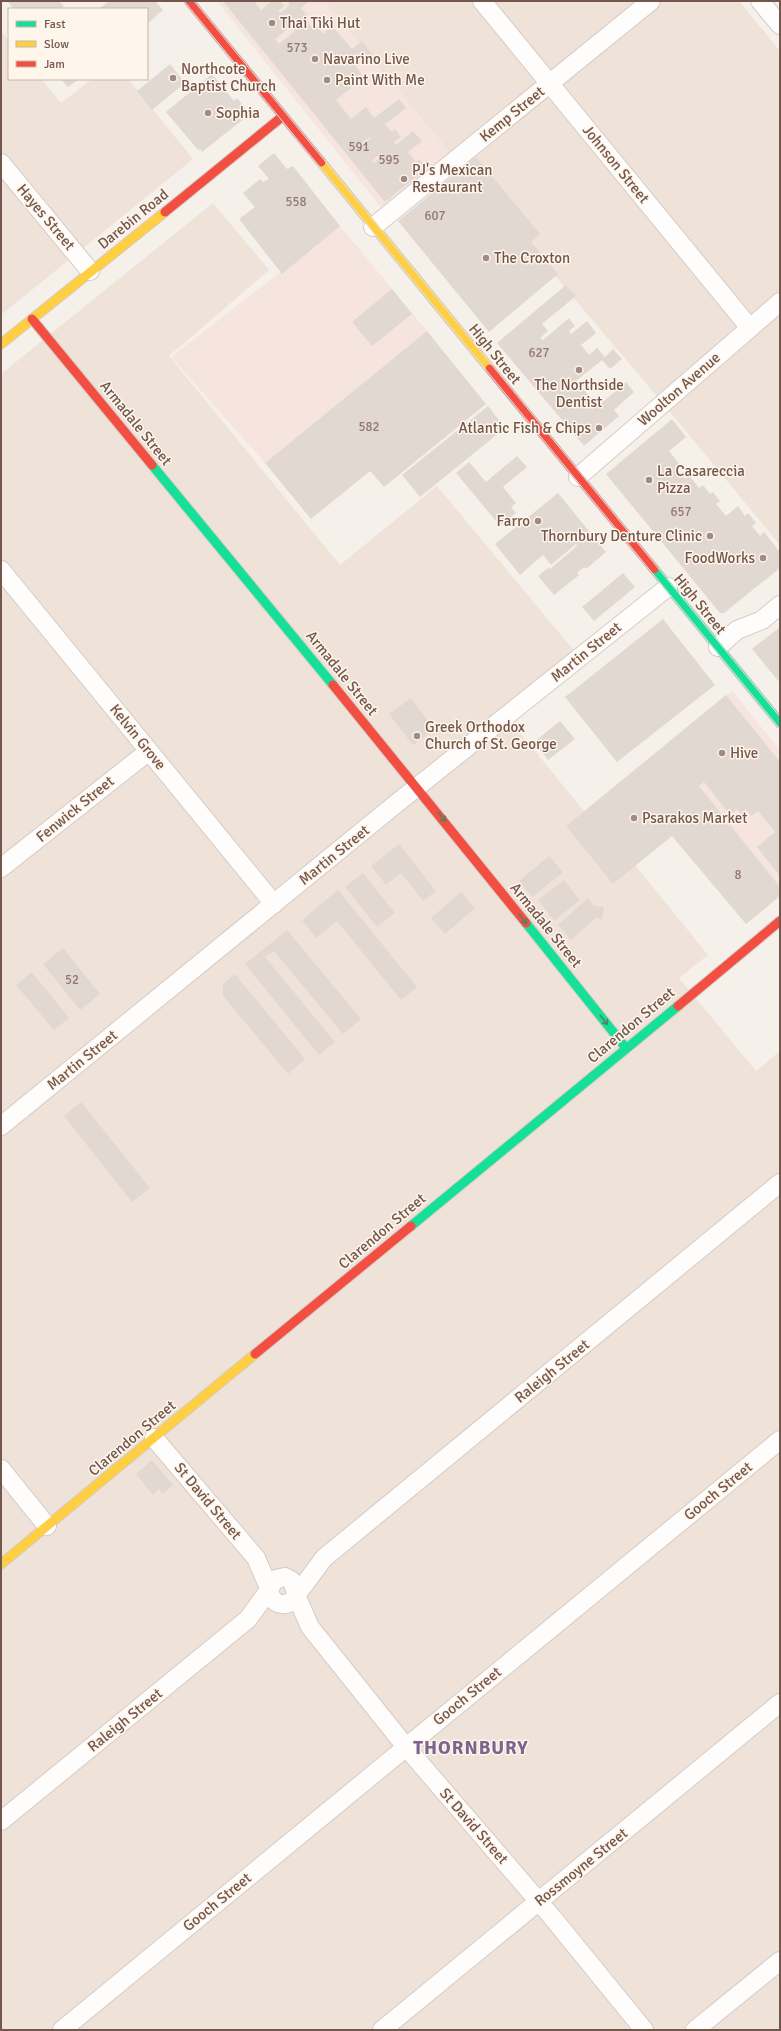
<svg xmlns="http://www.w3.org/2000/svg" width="781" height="2031" font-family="Signika,sans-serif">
<rect width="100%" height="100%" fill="#f6f0ea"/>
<path fill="#efe2d8" d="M324,1H739L780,51V545L651,389L452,155Z
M1,31L9,40V79H41L61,103L92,79H128L193,159L1,315Z
M213,203L269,270L169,356L340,565L437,486L575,652L502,711L584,811L566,826L635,865L708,955L679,978L756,1071L780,1051V2030H1V374Z"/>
<path fill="#f6e4de" d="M217,1H324L452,155L383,210Z
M340,226L427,331L265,463L171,357Z
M732,691L780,750V887L665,745Z"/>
<path fill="#e2d8d2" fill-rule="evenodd" d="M7,1H59L64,6L61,9H14Z
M109,1H155L163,10L147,24V9H99Z
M223,1H254L261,10L272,1H280L284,6L278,11L280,13L290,5L288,3L290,1H309L301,8L308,17L305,19L312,28L316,25L323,34L332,26L352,49L362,41L372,54L356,67L364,77L336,100L351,119L366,107L374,118L399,99L406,108L385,124L392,132L395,129L401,137L394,142L396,145L413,131L422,141L408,152L416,162L419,159L423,164L427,160L431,165L385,202ZM291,26L295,31L279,44L275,39ZM369,137L370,139L357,149L356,148ZM381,153L383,155L374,163L372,161Z
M170,64L185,83L152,110L137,91Z
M212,74L234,101L237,98L250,114L202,152L200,149L198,150L166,112Z
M61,79H79L68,87Z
M274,153L287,169L293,166L340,226L282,274L239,219L255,207L243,193L260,179L263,182L269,179L258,166Z
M476,157L540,234L531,242L558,274L489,332L398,221Z
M566,285L576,296L542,324L548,331L540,338L543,340L569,318L575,326L569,331L571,334L587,321L596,333L581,345L589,355L597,348L605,357L613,349L622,359L610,369L602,360L576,381L598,406L626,382L634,392L614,410L619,416L584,446L497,343Z
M392,289L412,314L372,346L352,322Z
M427,331L486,404L384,487L370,471L311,519L265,463Z
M488,406L505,428L420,497L402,475Z
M672,419L686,437L669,451L681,466L677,469L685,479L689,475L699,488L703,485L710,494L713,492L720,501L716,504L726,516L738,506L745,516L748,513L756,523L752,526L760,536L764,532L780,552V568L724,613H720L606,474Z
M517,456L527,467L503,487L516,503L511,507L516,513L500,526L456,473L469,462L486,482Z
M558,493L606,552L586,569L584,567L577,573L579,575L554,595L538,576L549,567L550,569L577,546L576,544L551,565L543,555L520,575L495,544Z
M623,573L635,587L594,621L582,607Z
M663,619L715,685L617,762L565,697Z
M780,627V683L752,649Z
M726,695L780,762V876L757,847L775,832L758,811L751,816L746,810L741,814L737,809L730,815L704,782L699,786L780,887V896L746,924L672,836L613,884L566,826Z
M411,698L434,729L413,745L389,714Z
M560,721L575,739L548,760L534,742Z
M399,844L436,891L423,901L401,873L386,885L371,866Z
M549,856L563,872L532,897L519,881Z
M363,873L395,913L377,927L345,887Z
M564,880L580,900L554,921L538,900Z
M338,890L417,987L401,1000L337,921L316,938L302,920Z
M461,892L475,908L445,934L431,918Z
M588,898L594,906L604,907L602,919L596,918L571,940L558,925Z
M287,930L361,1019L343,1034L274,951L265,957L335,1042L319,1055L245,964Z
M63,948L100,994L80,1010L43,964Z
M32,972L69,1018L54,1030L16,985Z
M235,974L305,1059L288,1074L223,996V984Z
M81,1102L150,1188L132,1202L64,1116Z
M152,1460L173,1485L162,1494L159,1489L153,1495L136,1474Z"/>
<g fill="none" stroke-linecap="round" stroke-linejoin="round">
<g stroke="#d4ccc7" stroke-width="20">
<path id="street" d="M482,1L750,328
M760,1L780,25
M1,163L90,271
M373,227L651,1
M578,477L780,302
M1,570L274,904
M718,647L737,630L762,620L780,605
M1,868L149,751
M1,1126L397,803L668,587
M154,1438L256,1558L269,1588
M1,1469L47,1526
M296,1593L292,1581L285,1577L276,1579L269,1588C269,1601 281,1609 292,1601L324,1558L780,1183
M296,1595L310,1627L406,1747L552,1917L644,2030
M1,1821L248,1619L269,1590
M62,2030L780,1440
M382,2030L780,1703
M695,2030L780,1961"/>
</g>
<g stroke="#d5ccc6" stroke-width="11">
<path id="fast" d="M152,465L333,685
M654,569L780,723
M526,923L626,1048
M411,1226L678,1006"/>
</g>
<g stroke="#d5ccc6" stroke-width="11">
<path id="slow" d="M321,162L490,369
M1,344L165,212
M1,1564L255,1354"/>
</g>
<g stroke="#d5ccc6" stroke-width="11">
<path id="jam" d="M189,1L321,162
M165,212L283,116
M32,319L152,465
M490,369L654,569
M333,685L526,923
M678,1006L780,921
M255,1354L411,1226"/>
</g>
<use href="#street" stroke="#fefdfc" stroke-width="18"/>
<use href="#fast" stroke="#16e098" stroke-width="9"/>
<use href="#slow" stroke="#ffcf43" stroke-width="9"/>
<use href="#jam" stroke="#f24e42" stroke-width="9"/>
<path stroke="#e4e2e4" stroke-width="1" d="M184,1L780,729
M194,1L780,717"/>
</g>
<defs><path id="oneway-shaft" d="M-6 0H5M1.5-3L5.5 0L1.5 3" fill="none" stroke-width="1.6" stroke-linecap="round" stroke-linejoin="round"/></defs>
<g stroke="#577f63">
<use href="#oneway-shaft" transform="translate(442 817) rotate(51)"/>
<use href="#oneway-shaft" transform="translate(523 919) rotate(51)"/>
<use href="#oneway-shaft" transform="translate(604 1020) rotate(51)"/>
</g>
<g fill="#a18c83" stroke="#fef5eb" stroke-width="1.5">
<circle cx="272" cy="23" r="4"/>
<circle cx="315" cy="59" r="4"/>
<circle cx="173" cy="78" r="4"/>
<circle cx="327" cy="80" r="4"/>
<circle cx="208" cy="113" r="4"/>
<circle cx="404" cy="179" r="4"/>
<circle cx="486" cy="258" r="4"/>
<circle cx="579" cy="370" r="4"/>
<circle cx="599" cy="428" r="4"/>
<circle cx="649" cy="480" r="4"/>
<circle cx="538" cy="521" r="4"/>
<circle cx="710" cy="536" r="4"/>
<circle cx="763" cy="558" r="4"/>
<circle cx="417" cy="736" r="4"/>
<circle cx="722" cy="753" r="4"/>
<circle cx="634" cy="818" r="4"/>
</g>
<g text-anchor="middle" stroke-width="3" stroke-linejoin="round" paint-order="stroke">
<g font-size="13" fill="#907870">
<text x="297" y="52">573</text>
<text x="359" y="151">591</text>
<text x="389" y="164">595</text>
<text x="296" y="206">558</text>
<text x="435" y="220">607</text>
<text x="539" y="357">627</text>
<text x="369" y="431">582</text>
<text x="681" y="516">657</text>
<text x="738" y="879">8</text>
<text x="72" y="984">52</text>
</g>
<g font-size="15" fill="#73564c" stroke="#fef5eb" text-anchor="start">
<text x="280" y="28">Thai Tiki Hut</text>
<text x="323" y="64">Navarino Live</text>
<text x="181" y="74">Northcote<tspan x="181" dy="17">Baptist Church</tspan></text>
<text x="335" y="85">Paint With Me</text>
<text x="216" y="118">Sophia</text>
<text x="412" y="175">PJ's Mexican<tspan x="412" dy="17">Restaurant</tspan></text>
<text x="494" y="263">The Croxton</text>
<text x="579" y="390" text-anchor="middle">The Northside<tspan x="579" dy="17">Dentist</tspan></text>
<text x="591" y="433" text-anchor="end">Atlantic Fish &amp; Chips</text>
<text x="657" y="476">La Casareccia<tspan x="657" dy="17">Pizza</tspan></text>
<text x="530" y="526" text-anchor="end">Farro</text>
<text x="702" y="541" text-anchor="end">Thornbury Denture Clinic</text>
<text x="755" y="563" text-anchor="end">FoodWorks</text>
<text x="425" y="732">Greek Orthodox<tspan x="425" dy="17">Church of St. George</tspan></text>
<text x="730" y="758">Hive</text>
<text x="642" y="823">Psarakos Market</text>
</g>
<g font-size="15" fill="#73564c" stroke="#fef5eb">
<text transform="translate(512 114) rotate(-39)" y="5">Kemp Street</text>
<text transform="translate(616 164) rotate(51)" y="5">Johnson Street</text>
<text transform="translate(46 217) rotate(50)" y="5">Hayes Street</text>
<text transform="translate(133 219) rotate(-39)" y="5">Darebin Road</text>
<text transform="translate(495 354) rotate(51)" y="5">High Street</text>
<text transform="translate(679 389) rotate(-41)" y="5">Woolton Avenue</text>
<text transform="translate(136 423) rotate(51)" y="5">Armadale Street</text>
<text transform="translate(700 604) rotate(51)" y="5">High Street</text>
<text transform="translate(586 652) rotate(-39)" y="5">Martin Street</text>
<text transform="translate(342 673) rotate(51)" y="5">Armadale Street</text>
<text transform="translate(138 737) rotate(51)" y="5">Kelvin Grove</text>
<text transform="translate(75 809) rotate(-39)" y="5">Fenwick Street</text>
<text transform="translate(334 855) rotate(-39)" y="5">Martin Street</text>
<text transform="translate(546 925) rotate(51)" y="5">Armadale Street</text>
<text transform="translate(631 1025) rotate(-40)" y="5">Clarendon Street</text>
<text transform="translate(82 1060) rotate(-39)" y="5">Martin Street</text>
<text transform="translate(382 1231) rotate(-40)" y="5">Clarendon Street</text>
<text transform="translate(552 1371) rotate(-39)" y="5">Raleigh Street</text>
<text transform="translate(132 1438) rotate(-40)" y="5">Clarendon Street</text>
<text transform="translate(718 1491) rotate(-39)" y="5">Gooch Street</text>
<text transform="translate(208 1501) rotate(50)" y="5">St David Street</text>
<text transform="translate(467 1696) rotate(-39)" y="5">Gooch Street</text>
<text transform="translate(125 1720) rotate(-39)" y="5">Raleigh Street</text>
<text transform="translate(474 1826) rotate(49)" y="5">St David Street</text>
<text transform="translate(581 1867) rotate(-39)" y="5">Rossmoyne Street</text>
<text transform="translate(217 1902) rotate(-39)" y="5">Gooch Street</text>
</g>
<g font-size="19" font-weight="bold" letter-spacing="1" fill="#7c648f" stroke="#fef5eb">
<text x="471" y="1754">THORNBURY</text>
</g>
</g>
<rect width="781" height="2031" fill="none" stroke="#73564c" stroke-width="4"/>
<rect x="8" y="8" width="140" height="72" fill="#fef5eb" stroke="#c6b5ab"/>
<rect x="16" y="21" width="20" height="6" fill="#16e098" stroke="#c6b5ab"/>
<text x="44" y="28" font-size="12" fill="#73564c">Fast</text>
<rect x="16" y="41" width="20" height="6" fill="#ffcf43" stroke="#c6b5ab"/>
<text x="44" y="48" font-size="12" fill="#73564c">Slow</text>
<rect x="16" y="61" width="20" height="6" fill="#f24e42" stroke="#c6b5ab"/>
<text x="44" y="68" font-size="12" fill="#73564c">Jam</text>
</svg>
